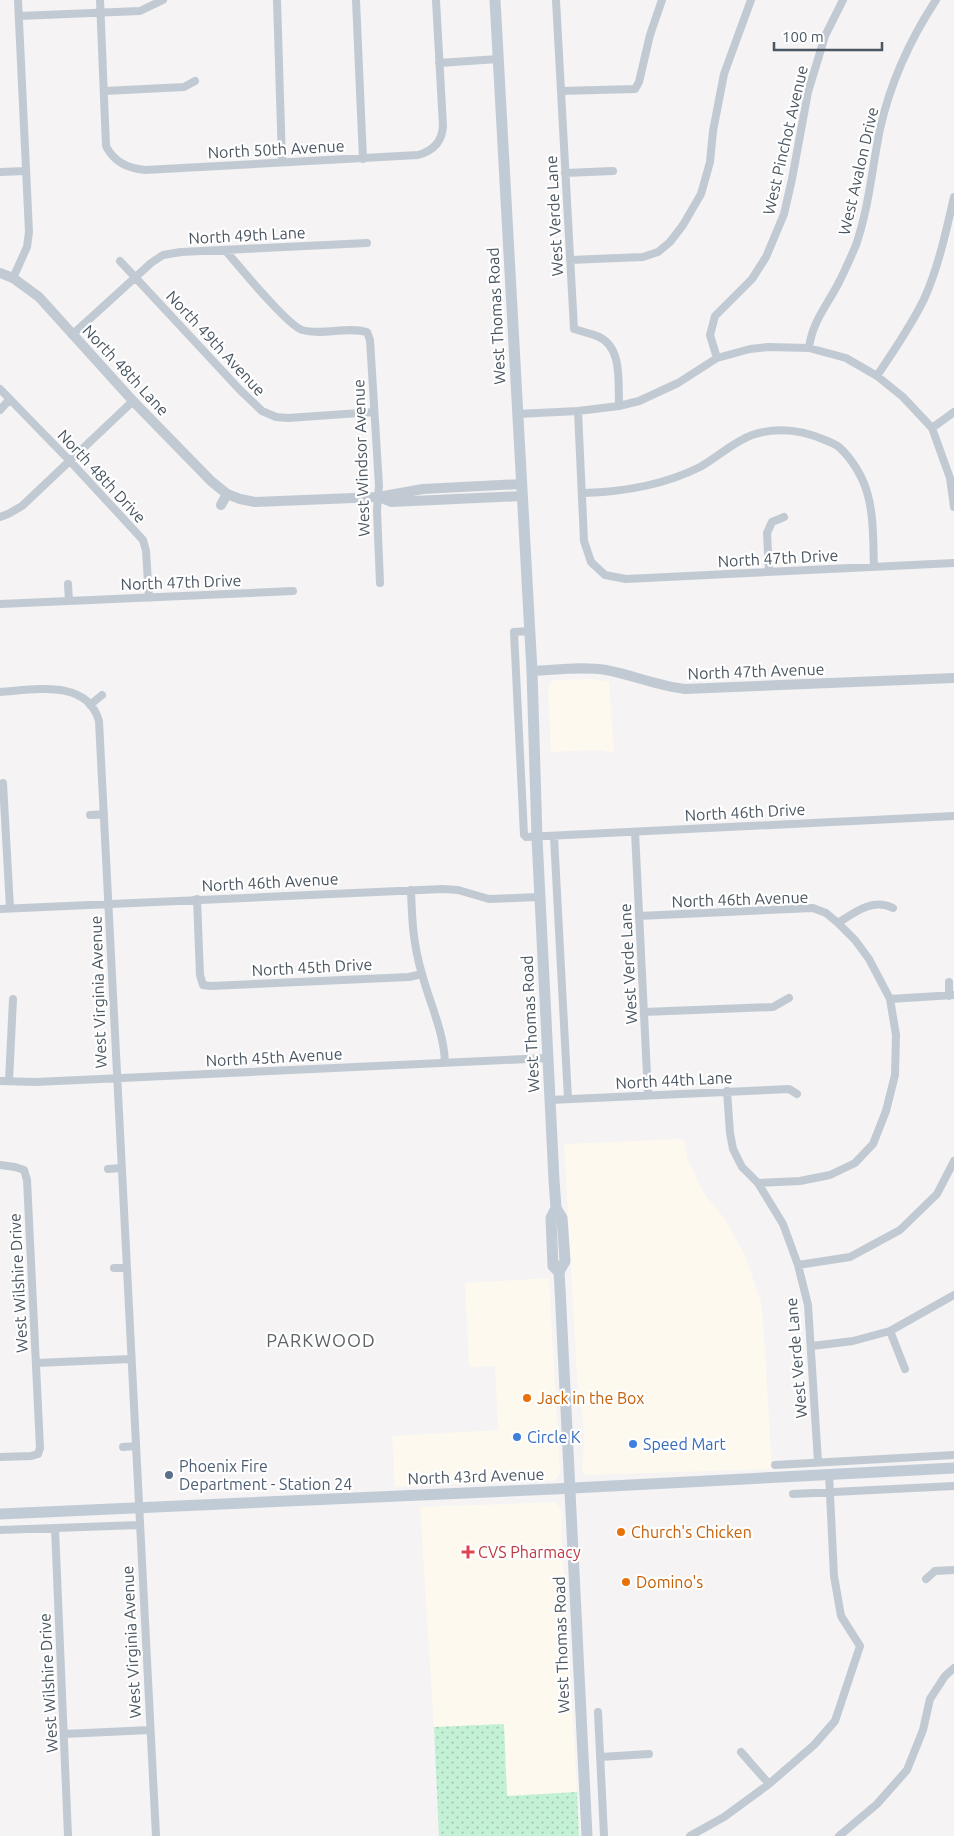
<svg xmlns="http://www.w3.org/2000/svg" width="954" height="1836" font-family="Ubuntu,sans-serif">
<defs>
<pattern id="park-dots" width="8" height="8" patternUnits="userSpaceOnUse" patternTransform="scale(1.25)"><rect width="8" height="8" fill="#c3f1d5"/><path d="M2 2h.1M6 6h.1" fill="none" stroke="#a0c6b0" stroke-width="1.8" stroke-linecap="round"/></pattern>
</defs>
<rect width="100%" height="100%" fill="#f5f3f3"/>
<path fill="#fdf9ef" d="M592,679L609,682L614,753L599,750L551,752L548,688L550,684L554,680Z
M680,1139L684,1141L688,1160L698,1181L704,1194L725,1219L745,1255L761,1302L763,1319L772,1469L586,1475L582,1471V1467L584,1446L583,1417L578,1394L564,1144Z
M549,1278L560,1473L558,1477L553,1481L529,1478H507L496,1482L395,1487L392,1436L498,1430L495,1366L469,1367L465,1283Z
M555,1502L562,1509L561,1537L565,1584L577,1792L507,1796L504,1724L434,1727L420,1507Z"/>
<path fill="url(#park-dots)" d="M504,1724L507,1796L577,1792L579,1836H439L434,1727Z"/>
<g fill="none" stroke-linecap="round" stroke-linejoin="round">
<path stroke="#c1cad2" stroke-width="8" d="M100,0L106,146C114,162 127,168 145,170L418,155C433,151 442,142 443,126L436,0
M277,0L282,161
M356,0L363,159
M556,0L574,329C581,331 589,333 597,336C623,346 618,382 619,406
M19,16L140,11L163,0
M439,63L498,59
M105,91L184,87L195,81
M561,91L635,89L639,82L650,35L662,0
M0,172L26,171
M565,173L613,171
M225,250C238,265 287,325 302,330C323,336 346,326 367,332L370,340L379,486L377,510L380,583
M570,260L643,257L658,252L670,242L683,225L701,194L710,162L713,131L724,74L751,0
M120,261L240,390L262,411L276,417L288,418L374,412
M13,278L27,247L29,232L18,0
M72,335L151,263L163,255L181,252L367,243
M809,348C812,323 825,308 837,286C844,273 850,259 856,245C869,207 872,168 880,129C890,84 911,38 936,0
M717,358L710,335L715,316L752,279L766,257L784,214L792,179L808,92L825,36L843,0
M877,376C894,350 912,325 925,297C939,265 946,231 954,197
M0,389L70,461L143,540L146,551L149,598
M0,410L10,399
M578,411L584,541L591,562L605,575L626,579L954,563
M517,414L578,411L619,406L639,401L678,383L717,358L750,349L768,347L809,348L846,358L877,376L903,397L932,428L950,478L954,507
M932,428L954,412
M583,493C623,492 664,485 700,467C718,457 733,442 752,435C776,427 802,430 825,440C830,442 835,444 839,447C851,458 862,475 867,492C874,515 873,542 874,567
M0,517L8,514L22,506L133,401
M769,572L767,533L772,522L784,517
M68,584L69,601
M0,604L293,591
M530,631L514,632L524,835L526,837L954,816
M0,692C33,690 87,678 99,721L156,1836
M90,705L102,695
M3,783L10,908
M90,815L104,814
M635,832L648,1095
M554,837L568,1099
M411,890C412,920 413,944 422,974C430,1004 444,1032 445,1063
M197,899L200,975L203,985L210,986L409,977L422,974
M0,909L443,889L458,890L489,899L540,897
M639,916L813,908L826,913L838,923C855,912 873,898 893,908
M949,996V982
M890,999L954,995
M644,1012L773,1007L789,998
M0,1081L36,1082L548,1058
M9,1081L13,999
M727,1091L730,1133L733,1149L742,1167L758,1183L783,1224L798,1265L808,1305L818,1462
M550,1100L789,1089L797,1094
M0,1165L15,1167L24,1170L27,1180L40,1448L38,1454L31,1456L0,1457
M108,1169L121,1168
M758,1183L800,1181L830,1175L855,1163L873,1144L886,1111L895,1075L896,1035L890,999L869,959L855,940L838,923
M798,1265L850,1257L900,1230L937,1194L954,1161
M114,1268H126
M890,1331L905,1369
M812,1346L853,1341L890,1331L954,1295
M36,1363L131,1359
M123,1447L136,1446
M775,1465L954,1455
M793,1494L954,1486
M55,1528L68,1836
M0,1530L139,1525
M926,1579L935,1571L954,1570
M598,1712L604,1836
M64,1734L150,1730
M741,1752L769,1784
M600,1757L649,1754
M690,1836L724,1817L769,1784L814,1745L835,1721L860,1646L841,1616L834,1576L829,1474
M839,1836L877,1804L907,1770L923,1730L930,1699L945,1676L954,1668"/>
<path stroke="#c1cad2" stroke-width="10" d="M0,273L13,278L39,297L133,401L211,481L227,494L240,499L255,502L378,497L423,489L522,484
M379,497L391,502L522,496
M221,505L227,494
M532,671C556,670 582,666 606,670C633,675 658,686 685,689L954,678"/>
<path stroke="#c1cbd6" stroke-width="11" d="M495,0L532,671L537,838L554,1180L556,1208L562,1218L565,1261L559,1272L560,1288L587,1836
M556,1208L551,1218L553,1266L559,1272
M0,1514L554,1489L954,1468"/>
</g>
<g fill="#e8710a" stroke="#fff" stroke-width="2">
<circle cx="527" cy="1398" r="5"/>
<circle cx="621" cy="1532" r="5"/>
<circle cx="626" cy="1582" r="5"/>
</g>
<g fill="#3f7fe0" stroke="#fff" stroke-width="2">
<circle cx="517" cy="1437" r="5"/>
<circle cx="633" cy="1444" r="5"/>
</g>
<circle fill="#5c6f8a" stroke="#fff" stroke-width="2" cx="169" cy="1475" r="5"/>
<path fill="#e0444e" stroke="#fff" stroke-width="2" d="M465.5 1544.5h5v5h5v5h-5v5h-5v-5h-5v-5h5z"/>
<g text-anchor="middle" stroke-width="4.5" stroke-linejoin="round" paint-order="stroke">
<g font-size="16" fill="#4a5661" stroke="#fff">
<text transform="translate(785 140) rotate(-77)" y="6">West Pinchot Avenue</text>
<text transform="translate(276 149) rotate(-3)" y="6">North 50th Avenue</text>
<text transform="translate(858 171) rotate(-77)" y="6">West Avalon Drive</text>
<text transform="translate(554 216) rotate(-93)" y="6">West Verde Lane</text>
<text transform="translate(247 235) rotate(-3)" y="6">North 49th Lane</text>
<text transform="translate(496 316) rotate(-93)" y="6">West Thomas Road</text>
<text transform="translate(216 343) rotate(47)" y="6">North 49th Avenue</text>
<text transform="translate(126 370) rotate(47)" y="6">North 48th Lane</text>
<text transform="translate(361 458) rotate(-92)" y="6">West Windsor Avenue</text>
<text transform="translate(102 476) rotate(47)" y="6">North 48th Drive</text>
<text transform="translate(778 558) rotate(-3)" y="6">North 47th Drive</text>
<text transform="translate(181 582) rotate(-2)" y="6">North 47th Drive</text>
<text transform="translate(756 671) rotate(-2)" y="6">North 47th Avenue</text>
<text transform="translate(745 812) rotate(-3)" y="6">North 46th Drive</text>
<text transform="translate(270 882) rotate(-3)" y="6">North 46th Avenue</text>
<text transform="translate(740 899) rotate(-2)" y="6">North 46th Avenue</text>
<text transform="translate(628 964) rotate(-93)" y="6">West Verde Lane</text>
<text transform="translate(312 967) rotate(-3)" y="6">North 45th Drive</text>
<text transform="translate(98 992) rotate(-92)" y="6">West Virginia Avenue</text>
<text transform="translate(530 1024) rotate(-93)" y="6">West Thomas Road</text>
<text transform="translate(274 1057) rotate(-3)" y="6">North 45th Avenue</text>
<text transform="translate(674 1080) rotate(-3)" y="6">North 44th Lane</text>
<text transform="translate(18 1283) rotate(-93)" y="6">West Wilshire Drive</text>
<text transform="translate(796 1358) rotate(-95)" y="6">West Verde Lane</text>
<text transform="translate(476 1476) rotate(-2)" y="6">North 43rd Avenue</text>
<text transform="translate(131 1642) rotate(-93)" y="6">West Virginia Avenue</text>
<text transform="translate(561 1645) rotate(-92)" y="6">West Thomas Road</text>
<text transform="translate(48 1683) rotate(-93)" y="6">West Wilshire Drive</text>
</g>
<g font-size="16" fill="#c56008" stroke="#fff" text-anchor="start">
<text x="537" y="1404">Jack in the Box</text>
<text x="631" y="1538">Church's Chicken</text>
<text x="636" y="1588">Domino's</text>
</g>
<g font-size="16" fill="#366cbe" stroke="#fff" text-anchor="start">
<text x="527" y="1443">Circle K</text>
<text x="643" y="1450">Speed Mart</text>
</g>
<g font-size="16" fill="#4e5e75" stroke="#fff" text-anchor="start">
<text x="179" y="1472">Phoenix Fire<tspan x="179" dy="18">Department - Station 24</tspan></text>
</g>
<g font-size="16" fill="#be3a42" stroke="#fff" text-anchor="start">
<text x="478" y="1558">CVS Pharmacy</text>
</g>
<g font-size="18" letter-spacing="1" fill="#5f6368" stroke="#fff">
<text x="321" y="1347">PARKWOOD</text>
</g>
</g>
<path d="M774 42v8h108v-8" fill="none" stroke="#4a5661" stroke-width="2.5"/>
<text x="782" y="42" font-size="15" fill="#4a5661" stroke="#ffffff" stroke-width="4" paint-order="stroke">100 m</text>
</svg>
